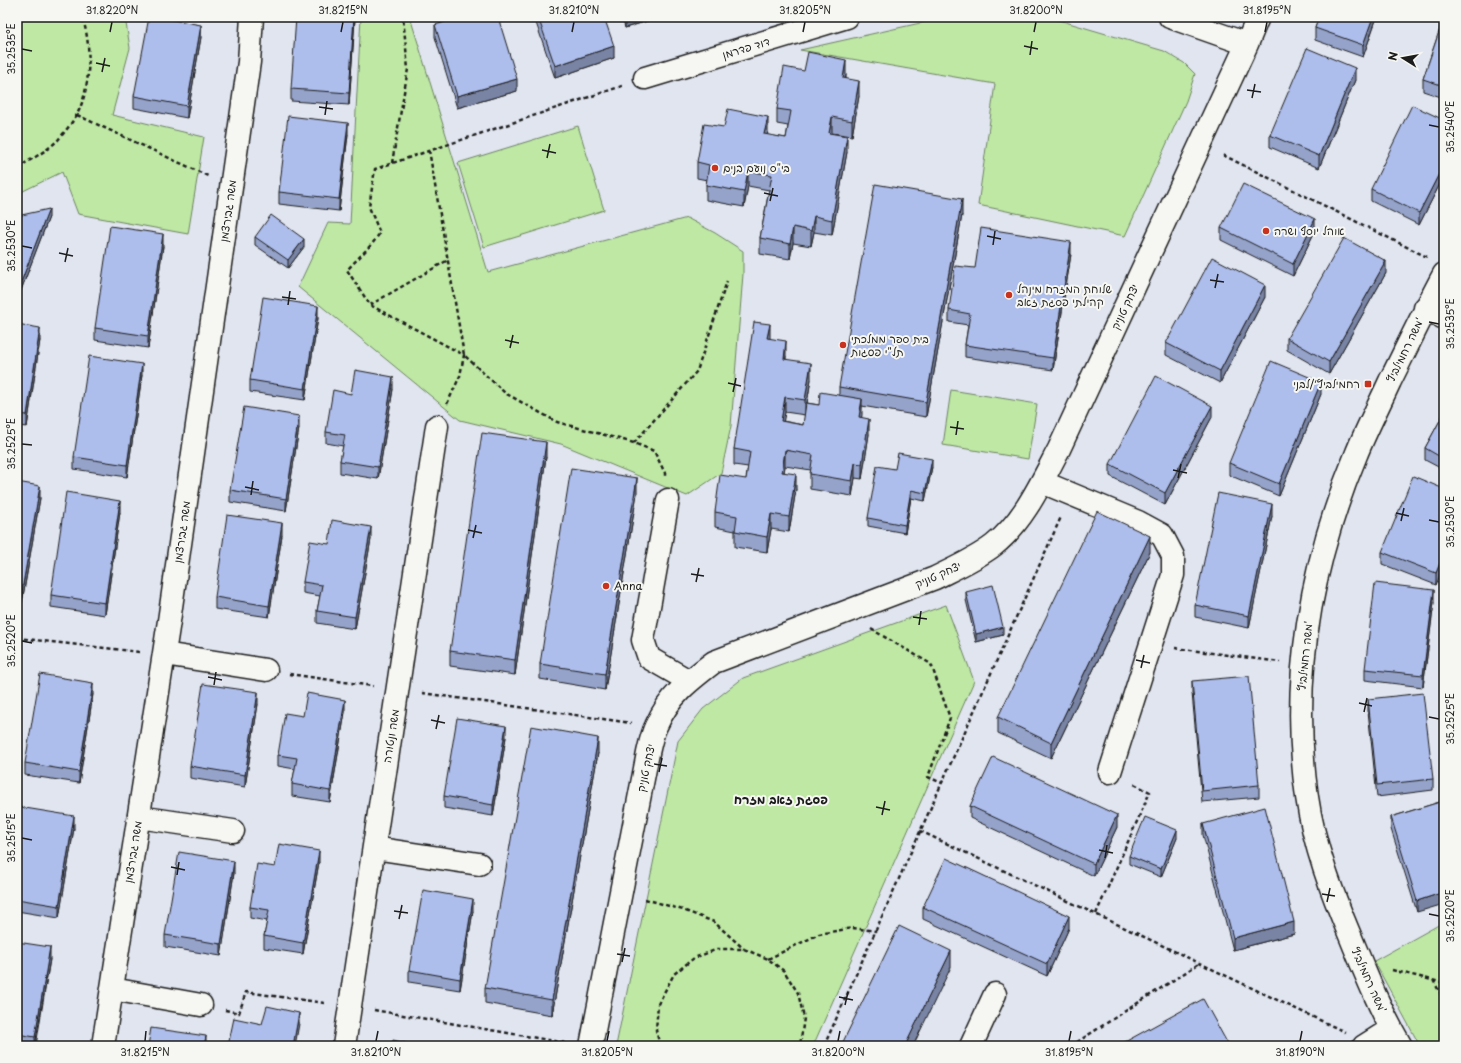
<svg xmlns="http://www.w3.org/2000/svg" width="1461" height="1063" font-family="'Playpen Sans','Playpen Sans Hebrew',sans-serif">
<rect width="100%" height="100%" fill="#e0e5f0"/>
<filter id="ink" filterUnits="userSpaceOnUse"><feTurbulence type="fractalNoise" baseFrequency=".025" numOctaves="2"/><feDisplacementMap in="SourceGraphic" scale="8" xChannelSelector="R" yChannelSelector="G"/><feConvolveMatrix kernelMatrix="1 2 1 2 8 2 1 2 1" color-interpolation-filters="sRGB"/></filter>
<g filter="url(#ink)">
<path fill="#bee8a4" stroke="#6d8260" d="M17,17H125L130,48L112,115L204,137L188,234L78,214L62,172L17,194Z
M361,17H410L488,272L687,218L715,233L743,251V274L731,426L721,473L687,496L561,444L460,420L298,287L328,223L350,224Z
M947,17H1044L1062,21L1164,51L1184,63L1195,74L1186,101L1125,236L978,205L995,84L800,50Z
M578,126L604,210L484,247L458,163Z
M951,390L1037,404L1028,459L943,445Z
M946,605L974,681L813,1046H616L678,741L703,709L743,678Z
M1444,922V1046H1420L1374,961Z"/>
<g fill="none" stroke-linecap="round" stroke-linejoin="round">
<g stroke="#1c1c1c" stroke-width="25">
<path id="minor" d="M1170,17L1247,44
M645,78L847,17
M1425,308L1444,318
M1042,482L1138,522L1162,535L1173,556V575L1110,772
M668,500L643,640L649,658L689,681
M164,654L266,670
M139,817L233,831
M374,848L479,864
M112,989L201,1005
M103,1046L169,621L249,62L252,17
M344,1046L437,426
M591,1046L648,753C650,744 652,734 656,726C669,696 689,681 714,662L935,578C955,568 976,559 994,545C1024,521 1041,483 1059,449L1247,44L1258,17
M971,1046L995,994
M1364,1046L1391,1029
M1401,1046C1381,1012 1366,975 1351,938C1332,893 1314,846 1307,797C1290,680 1311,563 1356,455C1366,430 1379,405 1390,381C1408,345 1425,309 1444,274"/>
</g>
<path stroke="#1c1c1c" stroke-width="2.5" stroke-dasharray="4 3" stroke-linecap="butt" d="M17,26L24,17
M77,115L208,176
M429,150L464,355L505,393L557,422L634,443L654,451L665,473V476
M1223,155L1427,257
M392,163L408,69L403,17
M17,168C30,160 47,151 58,140C64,133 71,124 76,116C91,91 92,43 82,17
M370,305L448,260
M447,404L460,376L464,355L370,305L347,270L372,244L380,233L369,207L375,169L622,86
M634,443L697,371L727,281
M871,629L931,664L950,718L928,777L942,783
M17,638L140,652
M1175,648L1280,662
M289,674L373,686
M422,693L631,723
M920,831L1345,1032
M645,899L683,910L714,922L744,949
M1096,914L1150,792L1132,783
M768,959L819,934L852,928L876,931
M1392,970L1444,983
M1433,980L1444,1000
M225,1010L239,1013L246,992L325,1003
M374,1010L566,1043
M660,1046L656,1030L658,1004L674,974L694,958L718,949H744L768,959L784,971L798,993L804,1018L800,1046
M824,1046L1061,517
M1071,1046L1200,963"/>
<use href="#minor" stroke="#f6f6f2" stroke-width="22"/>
</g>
<path fill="#95a3cb" stroke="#1c1c1c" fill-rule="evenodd" d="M355,17L349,105L291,101V89Z
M534,17H604L614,58L555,78Z
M622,17H660L625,28Z
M1319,17H1377L1363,57L1315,40V28Z
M1444,17V98L1423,91V79Z
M435,25L517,91L457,108L435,37Z
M201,37L187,118L134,108V96Z
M804,71L846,75V78L859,96L852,136L832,133V134L847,152L832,235L814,232L811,246L793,243L790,259L760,254V238L769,190L748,186L744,207L706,200V185L707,180L697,178V162L724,127L768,132L767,135L786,138L788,126L777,124V109Z
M1355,80L1319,168L1270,147V135Z
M1444,120V176L1419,225L1371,201V189Z
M348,134L339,211L279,204V192Z
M962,215L926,417L862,406L861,418L869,434L862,479L855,478L852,496L810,489V474L811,470L785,466L784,472L796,489L789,532L771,529L767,552L735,547V531L715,527V512L746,479L748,467L734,465V449L770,338L786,356V359L811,379L807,403L819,405L839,396V387ZM785,412L805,415L803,425L783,421Z
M17,216L49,217L18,298L17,297Z
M1221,228L1315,231L1293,276L1221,240Z
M255,237L304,247L288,268L255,245Z
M163,246L148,348L95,340V328Z
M1071,254L1053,370L965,357V345L968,325L949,322V310L975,268Z
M1386,273L1329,374L1287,350V338Z
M1265,297L1220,383L1166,355V343Z
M318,318L305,400L250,392V380Z
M17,324L40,340L27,427L17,426Z
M142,375L127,477L74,469V457Z
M393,389L378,479L340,473V461L343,446L326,443V432L351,394Z
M1321,394L1279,496L1229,475V463Z
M1444,413V470L1425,460V448Z
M1212,417L1165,505L1110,476V464Z
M299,428L286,511L230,502V490Z
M546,457L515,675L450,666V651Z
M932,467L925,501L911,498L905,533L868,526V518L895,469Z
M17,482L40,498L22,602L17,601Z
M1444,489L1436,585L1382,564V552Z
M637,493L605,690L540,679V664Z
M120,512L105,615L51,607V595Z
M1272,516L1249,628L1195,617V605Z
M282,535L269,617L215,609V597Z
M371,539L355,629L317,623V611L320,596L303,593V582L329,544Z
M1150,552L1051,758L998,733V717Z
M966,592L1003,635L976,642L966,600Z
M1434,602L1423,687L1365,680V669Z
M1192,681L1259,785V797L1202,802L1192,693Z
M93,694L79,783L25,775V763Z
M1368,699L1433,779V790L1377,797L1368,711Z
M258,704L245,787L190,778V766Z
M345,712L330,802L292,796V784L295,769L278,766V755L303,716Z
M506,737L493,816L444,808V796Z
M598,753L552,1015L485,1003V988Z
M1443,801L1417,912L1391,829V817Z
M970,806L1117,827L1094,876L970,818Z
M17,823L74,828L59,918L17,911Z
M1203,824L1294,934L1233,950L1203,835Z
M1177,838L1161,877L1129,864V856Z
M319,862L303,954L264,948V936L267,921L250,918V907L275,867Z
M234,873L221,956L165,947V935Z
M923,907L1069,928L1047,976L923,919Z
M473,911L460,990L409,982V970Z
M17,942L50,959L36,1046L17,1045Z"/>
<path fill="#7984a5" stroke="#1c1c1c" d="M354,17H355V20L349,105V93Z
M439,17H457L439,23Z
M625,17H660L625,28Z
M1373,17H1377L1363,57V45Z
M201,25V37L187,118V106Z
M614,46V58L555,78V66Z
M846,60V75L843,93V78Z
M1355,68V80L1319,168V156Z
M517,79V91L457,108V96Z
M859,81V96L852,136V121Z
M768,117V132L764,149V134Z
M832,117V133L829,148V133Z
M348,123V134L339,211V199Z
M847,136V152L832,235V220Z
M1444,164V176L1419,225V213Z
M748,171V186L744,207V192Z
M962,199V215L926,417V402Z
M49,209V217L18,298V290Z
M814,216V232L811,246V231Z
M1315,219V231L1293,276V264Z
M793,227V243L790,259V244Z
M163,234V246L148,348V336Z
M304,239V247L288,268V260Z
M1071,242V254L1053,370V358Z
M1386,261V273L1329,374V362Z
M1265,285V297L1220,383V371Z
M318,306V318L305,400V389Z
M770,324V339L767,338Z
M40,328V340L27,427V415Z
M786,341V356L784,374V359Z
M811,363V379L805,415V400Z
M142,364V375L127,477V465Z
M393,377V389L378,479V467Z
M1321,382V394L1279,496V484Z
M785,397V412L781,436V421Z
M862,399V415L859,433V417Z
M1212,406V417L1165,505V493Z
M299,416V428L286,511V499Z
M869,419V434L862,479V464Z
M546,442V457L515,675V660Z
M785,450V466L782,487V472Z
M932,459V467L925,501V493Z
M855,463V478L852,496V481Z
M796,474V489L789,532V517Z
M637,478V493L605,690V674Z
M40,486V498L22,602V590Z
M911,490V498L905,533V525Z
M120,501V512L105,615V603Z
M1272,504V516L1249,628V616Z
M771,514V529L767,552V537Z
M282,523V535L269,617V606Z
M371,527V539L355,629V617Z
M1150,536V552L1051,758V743Z
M1444,553V565L1436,585V573Z
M1434,590V602L1423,687V675Z
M1003,627V635L976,642V634Z
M93,683V694L79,783V772Z
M258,692V704L245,787V775Z
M345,700V712L330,802V791Z
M506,726V737L493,816V805Z
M598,738V753L552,1015V1000Z
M1117,815V827L1094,876V864Z
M74,816V828L59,918V906Z
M1177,830V838L1161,877V869Z
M319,851V862L303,954V943Z
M234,861V873L221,956V944Z
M1444,892V904L1417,912V901Z
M473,899V911L460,990V979Z
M1069,916V928L1047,976V964Z
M1294,922V934L1233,950V938Z
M50,947V959L35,1046V1037Z
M951,951V967L913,1046H905Z
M299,1013V1024L295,1046H293Z
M206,1036V1046H204Z"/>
<path fill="#adbdec" stroke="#1c1c1c" d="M149,17H157L201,25L187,106L134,96Z
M296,17H354L349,93L291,89Z
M462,17H498L517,79L457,96L435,25Z
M538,17H604L614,46L555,66Z
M1319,17H1373L1363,45L1315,28Z
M1444,17V86L1423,79Z
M1307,48L1355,68L1319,156L1270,135Z
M808,52L846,60L843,78L859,81L852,121L832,117L829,133L847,136L832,220L814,216L811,231L793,227L790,244L760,238L772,175L748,171L744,192L706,185L709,165L697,162L704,124L724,127L728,109L768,117L764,134L786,138L791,111L777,109L784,67L804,71Z
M1412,105L1444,120V164L1419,213L1371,189Z
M288,116L348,123L339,199L279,192Z
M875,184L962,199L926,402L839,387Z
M1243,184L1315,219L1293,264L1221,228Z
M49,209L18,290L17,289V216Z
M271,215L304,239L288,260L255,237Z
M110,226L163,234L148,336L95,328Z
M981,228L1071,242L1053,358L965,345L970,314L949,310L955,266L975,268Z
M1344,238L1386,261L1329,362L1287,338Z
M1212,257L1265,285L1220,371L1166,343Z
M263,297L318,306L305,389L250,380Z
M754,322L770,324L767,338L786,341L784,359L811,363L805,400L785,397L781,421L803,425L806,403L819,405L820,392L862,399L859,417L869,419L862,464L855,463L852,481L810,474L813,455L785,450L782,472L796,474L789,517L771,514L767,537L735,531L737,516L715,512L720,475L746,479L750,452L734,449Z
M17,324L40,328L27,415L17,414Z
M89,356L142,364L127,465L74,457Z
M1271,361L1321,382L1279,484L1229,463Z
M355,370L393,377L378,467L340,461L345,435L326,432L333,390L351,394Z
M1156,376L1212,406L1165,493L1110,464Z
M244,407L299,416L286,499L230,490Z
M1444,413V459L1425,448Z
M482,433L546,442L515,660L450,651Z
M898,453L932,459L925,493L911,490L905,525L868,518L877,466L895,469Z
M571,468L637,478L605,674L540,664Z
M1413,476L1444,489V553L1436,573L1382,552Z
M17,482L40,486L22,590L17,589Z
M66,492L120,501L105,603L51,595Z
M1218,493L1272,504L1249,616L1195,605Z
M1097,511L1150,536L1051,743L998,717Z
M227,515L282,523L269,606L215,597Z
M332,520L371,527L355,617L317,611L322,585L303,582L310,541L329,544Z
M1375,583L1434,590L1423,675L1365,669Z
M993,585L1003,627L976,634L966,592Z
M40,674L93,683L79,772L25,763Z
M1249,676L1259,785L1202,791L1192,681Z
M203,684L258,692L245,775L190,766Z
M307,693L345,700L330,791L292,784L297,758L278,755L285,713L303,716Z
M1423,693L1433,779L1377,785L1368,699Z
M457,718L506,726L493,805L444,796Z
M531,726L598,738L552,1000L485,988Z
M993,757L1117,815L1094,864L970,806Z
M1443,801L1444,803V892L1417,901L1391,817Z
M19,807L74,816L59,906L17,899V823Z
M1265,807L1294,922L1233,938L1203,824Z
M1145,817L1177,830L1161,869L1129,856Z
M279,844L319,851L303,943L264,936L269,910L250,907L257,864L275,867Z
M179,852L234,861L221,944L165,935Z
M946,858L1069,916L1047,964L923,907Z
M423,890L473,899L460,979L409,970Z
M899,926L951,951L905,1046H841Z
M17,942L50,947L35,1037L17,1034Z
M1203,999L1229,1046H1124L1123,1043Z
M267,1006L299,1013L293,1046H228L234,1018L262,1024Z
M151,1028L206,1036L204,1046H148Z
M393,1040L417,1046H392Z
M477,1044L486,1046H477Z"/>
</g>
<path fill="none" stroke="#1c1c1c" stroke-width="1.5" d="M110,32L112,22M341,32L343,22M572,32L574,22M803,32L805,22M1034,32L1036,22M1265,32L1267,22M1024,46L1038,49M22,49L32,51M1030,55L1032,41M96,63L110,66M102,72L105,58M1247,90L1261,92M1252,98L1255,84M319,107L333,109M325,115L327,101M1429,125L1439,127M542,150L556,153M547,158L550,144M764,193L778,196M770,201L773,188M987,236L1001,239M993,245L995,231M22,246L32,248M59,253L73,256M65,262L68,248M1210,280L1224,282M1215,288L1218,274M282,297L296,299M288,305L290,291M1429,322L1439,324M505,340L519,343M510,348L513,335M728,383L741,386M733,392L736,378M950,427L964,429M956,435L958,421M22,444L32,445M1173,470L1187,473M1178,478L1181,464M245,487L259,490M251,495L253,481M1396,513L1409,516M1429,520L1439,522M1401,521L1404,508M468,530L482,533M473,538L476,525M691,574L704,576M696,582L699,568M913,617L927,619M919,625L921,611M22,641L32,643M1136,660L1150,663M1141,668L1144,655M208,677L222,680M214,685L216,672M1359,703L1372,706M1364,712L1367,698M1429,717L1439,719M431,720L445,723M436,729L439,715M654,764L667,766M659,772L662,758M876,807L890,810M882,815L885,801M22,838L32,840M1099,850L1113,853M1105,858L1107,845M171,867L185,870M177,875L179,862M1322,894L1335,896M1327,902L1330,888M394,911L408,913M1429,914L1439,916M399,919L402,905M617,954L630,956M622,962L625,948M839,997L853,1000M845,1005L848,992M145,1041L146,1031M376,1041L378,1031M607,1041L609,1031M838,1041L840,1031M1069,1041L1071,1031M1300,1041L1302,1031"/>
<g fill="#c8321e" stroke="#f6f6f2" stroke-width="1.5">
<circle cx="715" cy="168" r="4"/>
<circle cx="1266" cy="231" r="4"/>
<circle cx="1009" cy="295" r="4"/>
<circle cx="843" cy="345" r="4"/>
<rect x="1364" y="380" width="8" height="8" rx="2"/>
<circle cx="606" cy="586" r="4"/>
</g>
<g text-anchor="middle" stroke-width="4" stroke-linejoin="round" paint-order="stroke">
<g font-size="11" fill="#1c1c1c" stroke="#f6f6f2">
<text transform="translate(746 48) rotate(-17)" y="4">דוד פדרמן</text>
<text transform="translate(228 211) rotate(-82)" y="4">משה גבירצמן</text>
<text transform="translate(1125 307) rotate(-65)" y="4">יצחק טוניק</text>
<text transform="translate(1405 350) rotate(-64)" y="4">משה רחמילביץ'</text>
<text transform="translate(182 532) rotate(-82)" y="4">משה גבירצמן</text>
<text transform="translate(938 575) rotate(-24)" y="4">יצחק טוניק</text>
<text transform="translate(1305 656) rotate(-84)" y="4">משה רחמילביץ'</text>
<text transform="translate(391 736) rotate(-81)" y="4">משה ונטורה</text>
<text transform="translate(646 768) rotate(-78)" y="4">יצחק טוניק</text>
<text transform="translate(133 852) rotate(-81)" y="4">משה גבירצמן</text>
<text transform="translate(1369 980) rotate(66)" y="4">משה רחמילביץ'</text>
</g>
<g font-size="11" fill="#1c1c1c" stroke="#f6f6f2" text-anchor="start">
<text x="723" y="172">בי"ס נועם בנים</text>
<text x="1274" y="235">אוהל יוסף ושרה</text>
<text x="1017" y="293">שלוחת המזרח מינהל<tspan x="1017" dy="13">קהילתי פסגת זאב</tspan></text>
<text x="851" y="343">בית ספר ממלכתי<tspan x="851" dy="13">תל"י פסגות</tspan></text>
<text x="1360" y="388" text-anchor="end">רחמילביץ׳/לבני</text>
<text x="614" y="590">Anna</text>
</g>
<g font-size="12" font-weight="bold" fill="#1c1c1c" stroke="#f6f6f2">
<text x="781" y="804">פסגת זאב מזרח</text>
</g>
</g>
<rect width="1461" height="1063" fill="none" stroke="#f6f6f2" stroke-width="44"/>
<g transform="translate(1403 58) rotate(281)" stroke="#f6f6f2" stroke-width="3" paint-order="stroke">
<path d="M0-3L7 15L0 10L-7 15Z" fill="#1c1c1c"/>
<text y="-6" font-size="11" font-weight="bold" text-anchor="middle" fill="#1c1c1c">N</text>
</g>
<rect x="22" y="22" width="1417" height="1019" fill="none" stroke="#1c1c1c" stroke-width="1.5"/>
<g font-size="10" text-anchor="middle" fill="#1c1c1c">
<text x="112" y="14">31.8220°N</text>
<text x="343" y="14">31.8215°N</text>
<text x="574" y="14">31.8210°N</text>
<text x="805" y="14">31.8205°N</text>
<text x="1036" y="14">31.8200°N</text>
<text x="1267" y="14">31.8195°N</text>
<text transform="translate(11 49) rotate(-90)" y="4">35.2535°E</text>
<text transform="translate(1450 127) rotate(-90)" y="4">35.2540°E</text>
<text transform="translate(11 246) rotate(-90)" y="4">35.2530°E</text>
<text transform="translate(1450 324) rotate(-90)" y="4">35.2535°E</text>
<text transform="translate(11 444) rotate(-90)" y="4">35.2525°E</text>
<text transform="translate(1450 522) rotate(-90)" y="4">35.2530°E</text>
<text transform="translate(11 641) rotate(-90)" y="4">35.2520°E</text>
<text transform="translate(1450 719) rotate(-90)" y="4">35.2525°E</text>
<text transform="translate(11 838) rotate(-90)" y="4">35.2515°E</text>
<text transform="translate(1450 916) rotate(-90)" y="4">35.2520°E</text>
<text x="145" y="1056">31.8215°N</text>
<text x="376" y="1056">31.8210°N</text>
<text x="607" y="1056">31.8205°N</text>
<text x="838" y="1056">31.8200°N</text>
<text x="1069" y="1056">31.8195°N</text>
<text x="1300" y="1056">31.8190°N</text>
</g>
</svg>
